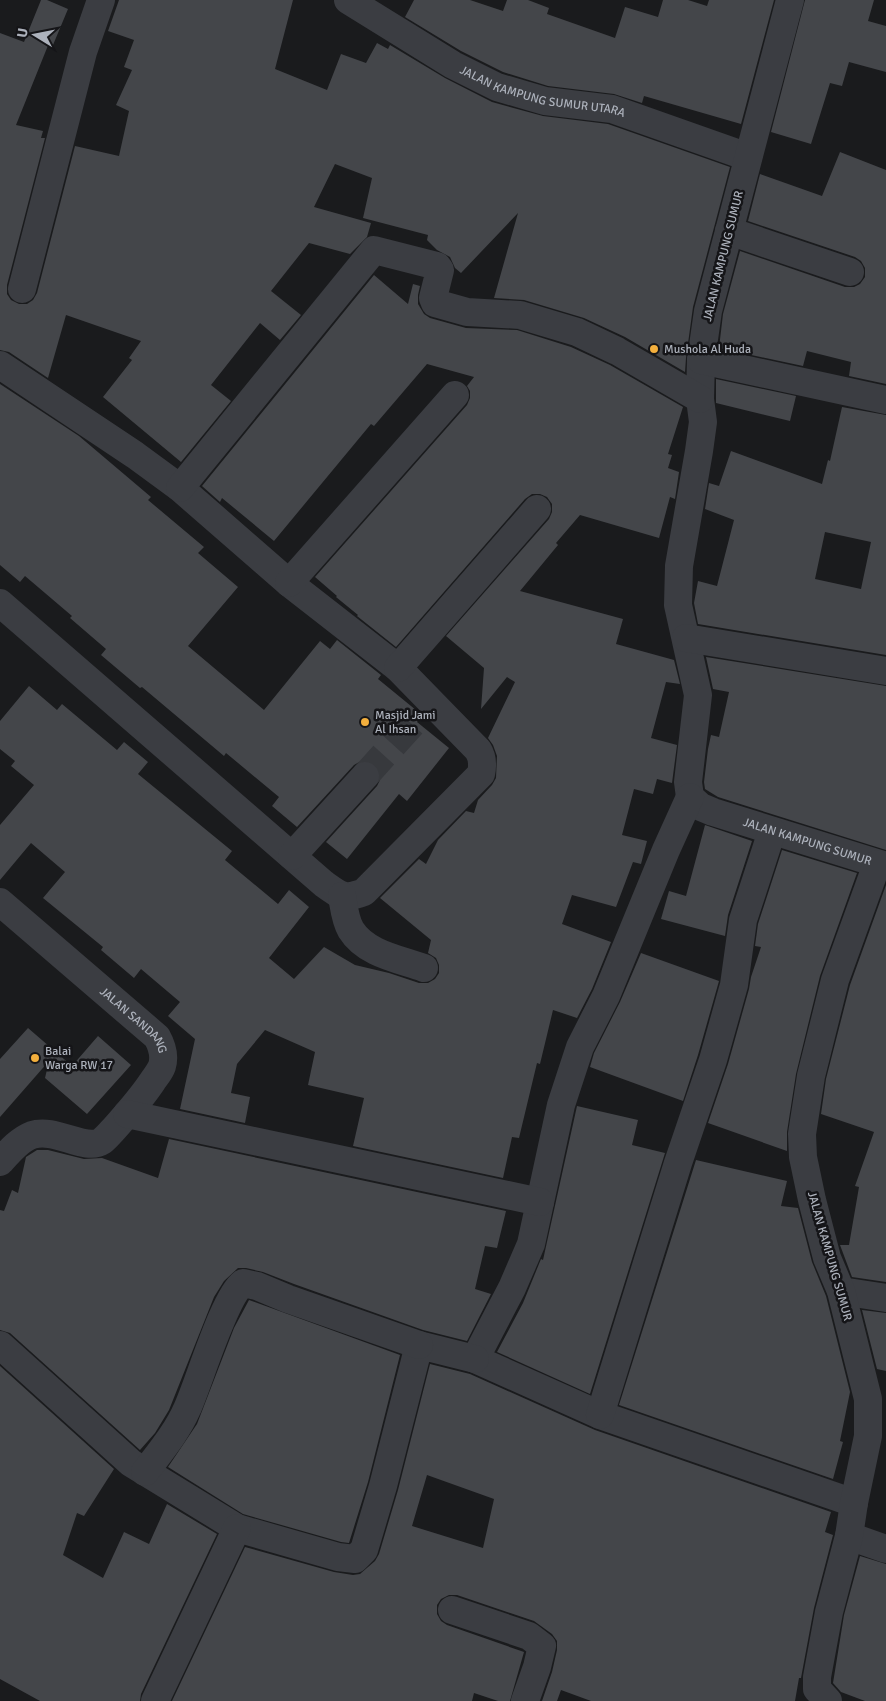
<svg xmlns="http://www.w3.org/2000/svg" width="886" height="1701" font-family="Signika,sans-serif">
<rect width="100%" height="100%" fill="#1a1b1d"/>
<path fill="#44464a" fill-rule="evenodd" d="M41,0H47L68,9L53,45L49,43L16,125L43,131L41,138H45L7,285V294L11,300L19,304H27L33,300L37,293L75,146L119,156L129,111L116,105L132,70L124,67L134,40L108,31L119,0H293L275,69L327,90L341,54L366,63L377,43L388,49L390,45L445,78L492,102L543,116L608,124L730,167L693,307L686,358L685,372L625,337L584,318L524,300L494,298L518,213L461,273L455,268L450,257L437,250L427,240L428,235L363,218L372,178L335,164L314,207L371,223L367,237L350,254L309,243L271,291L301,315L280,340L260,323L211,385L231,401L181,462L103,397L132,360L129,358L141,341L66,315L48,378L9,352L0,350V33L24,42Z
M414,0H470L503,11L507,0H528L549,8L547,14L615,38L625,7L658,17L663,0H688L707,6L709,0H774L741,124L644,96L642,103L614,94L548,86L503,72L461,51L405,17Z
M805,0H874L868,21L886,26V72L849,62L842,86L830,83L811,144L771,132Z
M840,152L886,170V384L849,376L851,362L807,351L803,366L719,348L723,314L740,251L845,287H854L860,284L865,277V268L861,261L855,257L748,221L760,174L822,196Z
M374,275L408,304L413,284L420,286L418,295V304L424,314L430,318L466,328L517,330L571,347L610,365L683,407L668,454L672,455L668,468L679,472L675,499L670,497L659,538L580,515L556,543L558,545L520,591L623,619L616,644L674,660L680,684L666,682L651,738L677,745L672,783L657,779L653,794L634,789L622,835L647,841L641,864L633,862L616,907L572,895L562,924L611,942L592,989L577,1018L553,1010L540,1064L537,1063L519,1138L512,1137L503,1178L353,1146L364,1098L308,1085L315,1052L265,1030L237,1064L231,1093L250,1097L245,1123L180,1109L195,1039L168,1016L180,1002L141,969L134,978L101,950L103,947L43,898L65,872L31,843L0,880V825L34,785L11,766L15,761L0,749V721L29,686L57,710L62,704L117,750L124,742L148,762L138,774L232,851L225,860L278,904L289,890L309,907L269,958L294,979L324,947L355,965L389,973L419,983H428L435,979L439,973V965L436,958L428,953L431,940L380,898L419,859L426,864L438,840L466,811L474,813L478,800L492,785L496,778L497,756L493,745L488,738L515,682L507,677L481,709L484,668L446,636L549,519L552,512V504L547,497L540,494H532L525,499L396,647L357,616L358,615L336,597L337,596L315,577L467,405L470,398V391L467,386L474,377L427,364L374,426L371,424L274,541L222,498L220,502L202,486Z
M716,379L796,396L790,421L716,403Z
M0,384L79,436L151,497L148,500L204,547L198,553L238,587L188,646L264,710L320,641L330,649L337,640L381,675L378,679L422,715L417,722L449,748L407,801L399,794L347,859L326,842L377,786L380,780V772L375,764L369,761H361L354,765L297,827L272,806L279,797L226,753L224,756L142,687L140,688L101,655L106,649L70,618L72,616L25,576L20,582L0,565Z
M842,407L886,415V655L698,624L694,603L698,581L717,586L734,520L705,509L709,483L719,486L731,451L822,484L828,460L830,461ZM825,532L871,542L861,589L815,579Z
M706,657L886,686V850L718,797L705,789L704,782L708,749L711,735L719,737L729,692L713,689Z
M705,825L752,841L728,915L725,936L661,919L669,891L686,896Z
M782,850L857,873L820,976L796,1074L787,1132V1151L708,1123L728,1064L749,989L751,977L761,947L755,946L758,924Z
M886,885V1282L852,1277L840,1245H849L859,1187L855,1186L874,1132L821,1114L826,1079L850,985Z
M641,953L719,981L698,1055L683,1101L590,1067L594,1053L620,1002Z
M28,1028L72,1066L98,1036L131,1065L87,1114L45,1078L49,1061L0,1117V1059Z
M577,1106L638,1120L632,1145L665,1153L590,1394L497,1352L523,1303L541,1259L543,1260Z
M169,1139L506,1211L497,1248L485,1246L475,1289L491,1294L467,1341L423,1330L294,1284L263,1272L246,1268H238L224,1281L214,1297L169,1410L155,1433L140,1450L10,1333L0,1330V1210L4,1211L12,1190L18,1193L26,1157L37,1150H48L84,1159L102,1158L158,1178Z
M696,1160L787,1181L781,1206L798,1208L812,1262L826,1296L850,1392L840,1441L843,1442L833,1479L619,1405Z
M249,1300L400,1355L368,1482L349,1543L341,1542L243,1514L168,1467L197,1424L234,1328Z
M862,1310L886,1313V1371L877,1369Z
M430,1364L470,1374L595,1430L831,1512L825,1532L833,1535L814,1608L801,1678H799L795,1701H591L561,1690L557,1701H542L552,1672L557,1650V1641L552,1634L534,1621L457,1595H449L441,1599L437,1605V1614L441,1621L447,1625L524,1652L510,1701H498L474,1693L472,1701H172L245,1547L334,1572L353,1575L360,1574L375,1561L379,1554L398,1490ZM427,1475L494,1499L483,1548L412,1526Z
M0,1366L114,1469L84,1516L77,1513L63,1555L103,1578L124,1532L149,1544L167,1504L217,1534L141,1694L140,1701H40L0,1679Z
M860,1556L886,1564V1701H865L841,1692L833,1683L844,1615Z"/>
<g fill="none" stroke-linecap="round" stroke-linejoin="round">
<path stroke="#37393d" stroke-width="28" stroke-dasharray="28 14" stroke-linecap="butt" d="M365,776L421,714"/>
<g stroke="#3b3d42" stroke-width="28">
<path id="s1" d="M348,0L453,65L497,87L545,101L612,109L748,157"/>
<path id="s2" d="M790,0L708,311L701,360L700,399L703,422L699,451L679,566L678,605L698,695L688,782L690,797L701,807L713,812L886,866"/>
<path d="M729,231L850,272"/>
<path d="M22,289L83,52L101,0"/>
<path d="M701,360L886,400"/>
<path d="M0,365L135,455L180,488L289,583L398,668L478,750C483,758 483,765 481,774L364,892C344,900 341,896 324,884L0,603"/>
<path d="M180,488L374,250L437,266L440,270L433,298L435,303L467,312L520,315L577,332L617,351L700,399"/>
<path d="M289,583L455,395"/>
<path d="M686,638L886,671"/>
<path d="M398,668L537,509"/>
<path d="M690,797L666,850L606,996L580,1047L561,1105L531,1244L512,1288L475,1359L600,1415L854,1503"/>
<path d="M292,856L365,776"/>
<path d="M342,896C344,907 345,920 351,930C366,954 399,959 424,968"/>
<path id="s3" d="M0,902L157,1037C162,1046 165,1056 162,1066C160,1072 155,1077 152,1082C140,1100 127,1114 113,1130C110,1133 106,1138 102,1141C85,1152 55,1127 32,1135C19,1140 9,1152 0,1162"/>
<path d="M127,1114L540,1202"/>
<path d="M841,1291L886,1298"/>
<path d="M0,1345L131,1463L237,1528L338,1557L355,1559L364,1550L383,1486L419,1345L475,1359"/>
<path d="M600,1415L678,1163L713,1060L734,985L743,920L772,831"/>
<path d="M145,1472C160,1452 177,1432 187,1409C199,1383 224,1297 243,1283L257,1286L288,1299L419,1345"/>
<path d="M849,1536L886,1549"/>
<path d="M452,1610L529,1636L542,1646L537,1667L525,1701"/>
<path d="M155,1701L237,1528"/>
<path d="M828,1701L817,1689V1677L829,1612L849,1536L854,1503L868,1436V1399L841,1291L827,1258L812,1200L803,1157L802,1134L811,1076L835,980L877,864"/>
</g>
</g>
<g fill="#f3af3d" stroke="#151518" stroke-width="2">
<circle cx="654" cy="349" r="5"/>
<circle cx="365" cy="722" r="5"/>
<circle cx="35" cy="1058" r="5"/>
</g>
<g text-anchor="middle" stroke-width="5" stroke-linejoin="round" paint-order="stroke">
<g font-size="12" fill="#adb2bc" stroke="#151518">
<text dy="4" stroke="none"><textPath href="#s1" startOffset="218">JALAN KAMPUNG SUMUR UTARA</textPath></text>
<text transform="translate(723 256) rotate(-76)" y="4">JALAN KAMPUNG SUMUR</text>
<text dy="4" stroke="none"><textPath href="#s2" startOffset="940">JALAN KAMPUNG SUMUR</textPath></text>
<text dy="4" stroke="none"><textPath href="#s3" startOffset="179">JALAN SANDANG</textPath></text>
<text transform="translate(830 1256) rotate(74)" y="4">JALAN KAMPUNG SUMUR</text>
</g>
<g font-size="12" fill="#adb2bc" stroke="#151518" text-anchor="start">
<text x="664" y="353">Mushola Al Huda</text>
<text x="375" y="719">Masjid Jami<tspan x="375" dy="14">Al Ihsan</tspan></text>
<text x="45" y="1055">Balai<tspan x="45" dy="14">Warga RW 17</tspan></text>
</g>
</g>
<g transform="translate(35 35) rotate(280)" stroke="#151518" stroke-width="4" paint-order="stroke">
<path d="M0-4L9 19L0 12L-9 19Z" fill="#adb2bc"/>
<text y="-8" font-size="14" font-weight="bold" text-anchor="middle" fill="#adb2bc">U</text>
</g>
</svg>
